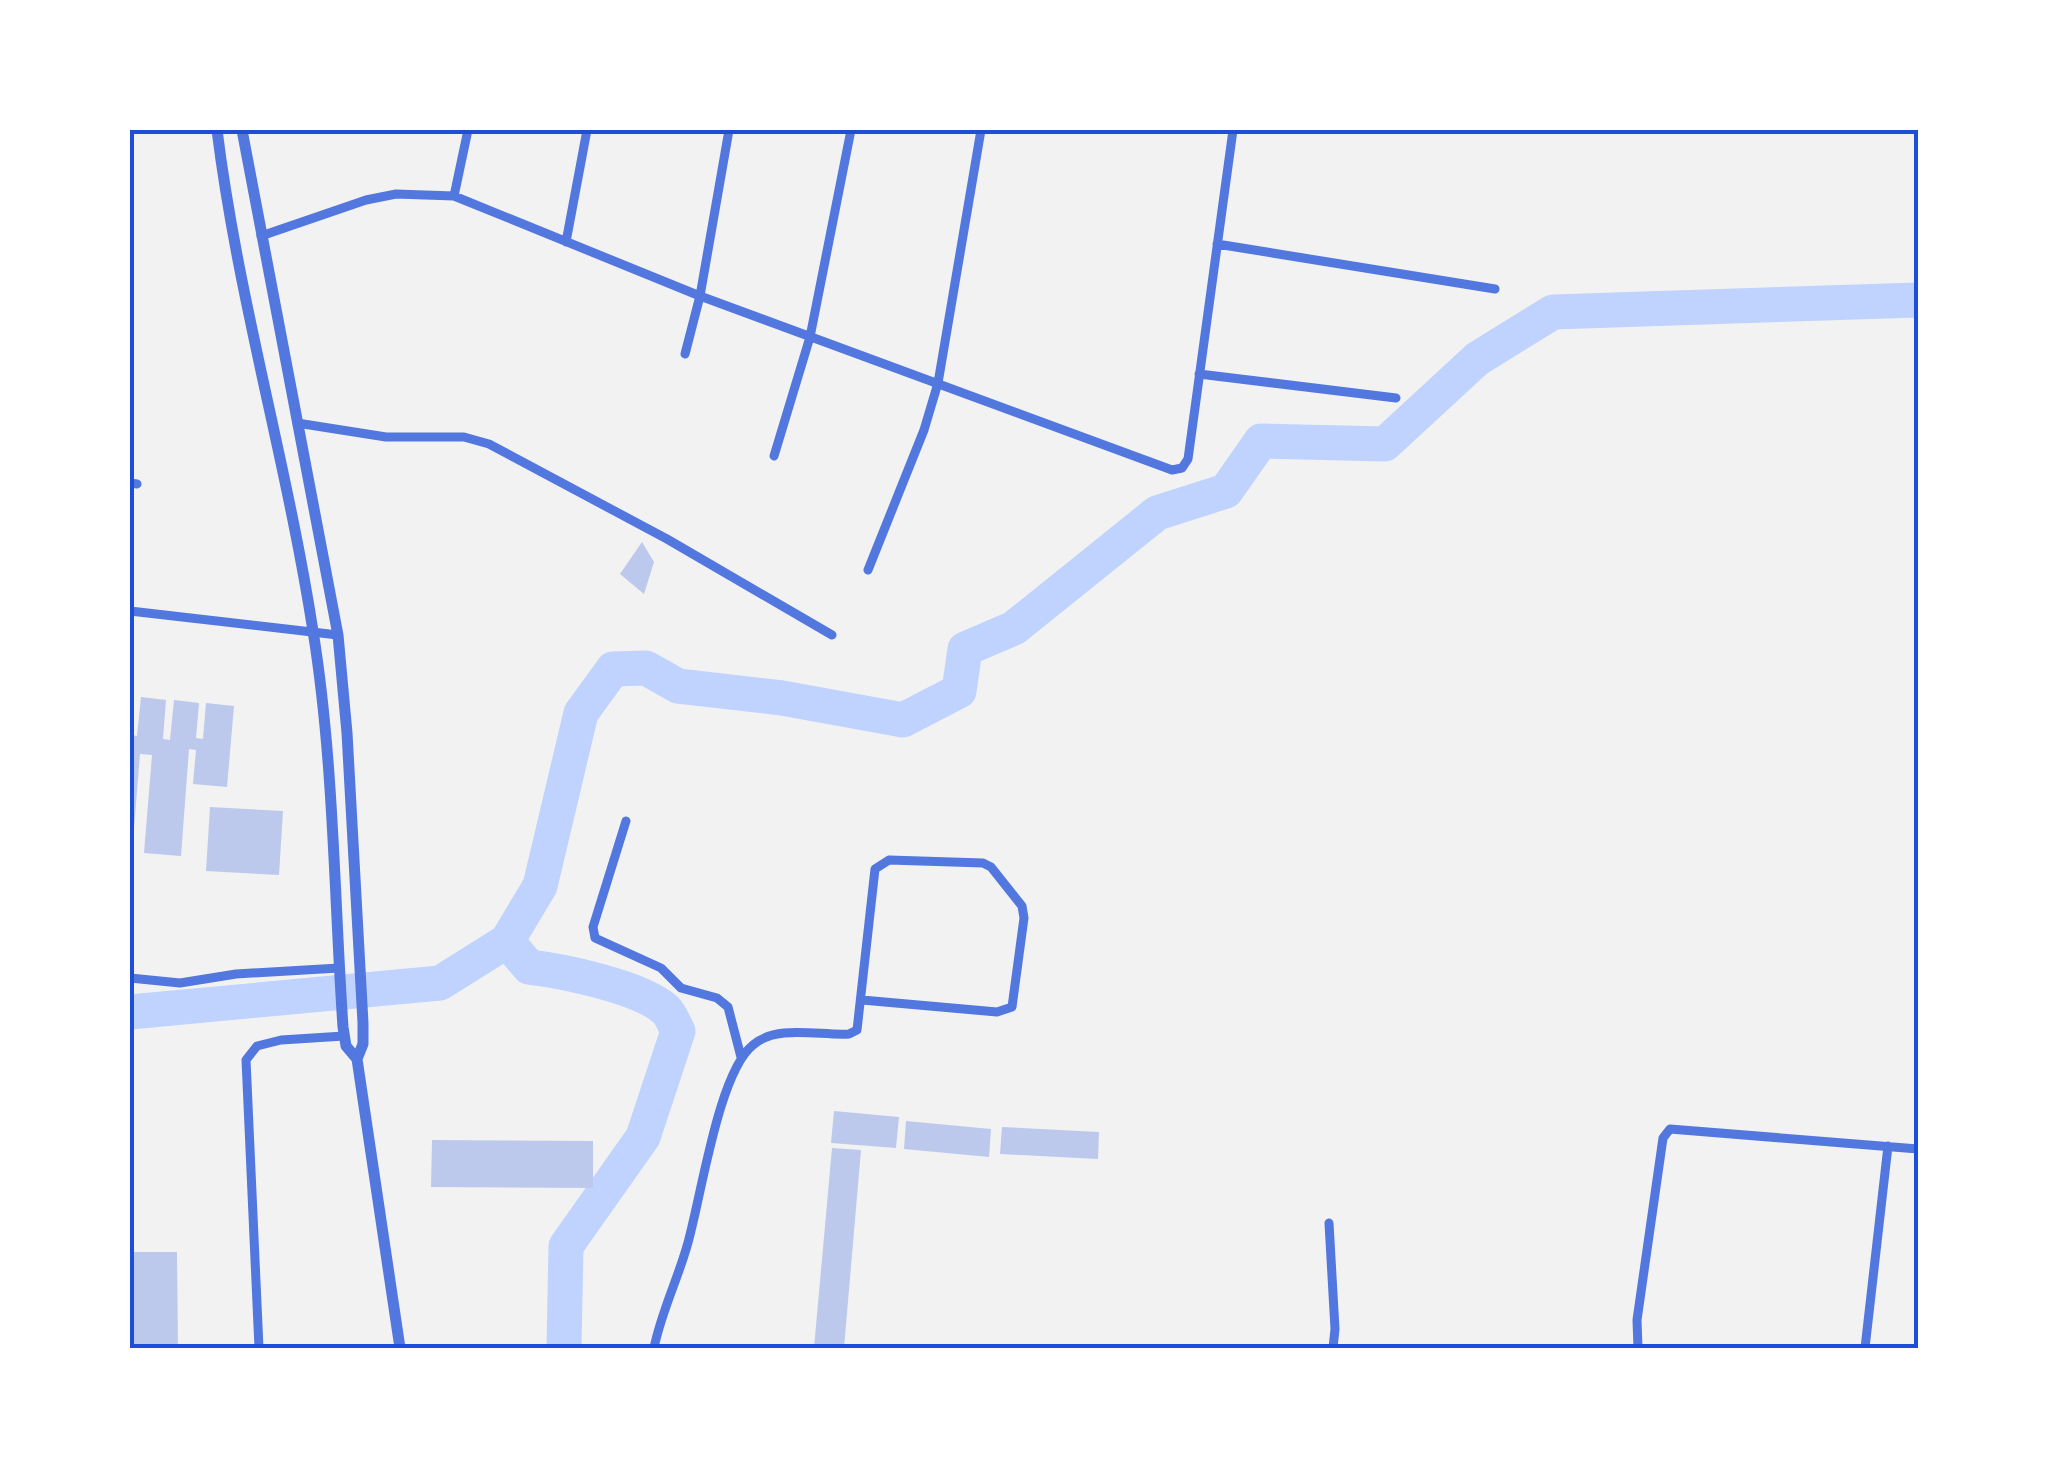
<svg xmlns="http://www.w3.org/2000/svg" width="2048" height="1478" font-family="'Roboto Condensed',sans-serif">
<rect width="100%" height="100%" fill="#f2f2f2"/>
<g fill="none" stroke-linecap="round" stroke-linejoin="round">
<path stroke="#bfd3fe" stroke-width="35" d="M507,941L529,967C563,971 641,987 666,1010C671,1015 674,1024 678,1031L643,1137L566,1246L564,1348
M130,1012L440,983L507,941L540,886L581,713L613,669L646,668L678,686L782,698L903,720L959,691L965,649L1014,628L1157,513L1226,491L1261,441L1385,444L1477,359L1553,312L1918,300"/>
</g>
<path fill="#bdc9ec" d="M642,542L654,562L644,594L620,574Z
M141,697L166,700L163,739L170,740L174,700L199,703L196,738L203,739L206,703L234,706L227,787L193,784L196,750L189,749L181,856L144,853L152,755L140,754L133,841H130V735L137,736Z
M210,807L283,811L279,875L206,871Z
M834,1111L899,1117L896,1148L831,1143Z
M906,1121L991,1129L989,1157L904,1149Z
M1002,1127L1099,1132L1098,1159L1000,1154Z
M432,1140L593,1141V1188L431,1187Z
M832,1148L861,1150L844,1348H814Z
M130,1252H177L178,1348H130Z"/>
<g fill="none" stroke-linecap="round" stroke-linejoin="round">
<path stroke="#5277de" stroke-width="9" d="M454,196L468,130
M261,236L366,200L396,194L454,196L700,296L1172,470L1182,468L1188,459L1233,130
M566,242L587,130
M1217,244L1495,289
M685,354L700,296L729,130
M1199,374L1396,398
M297,423L386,437H464L489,444L667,539L832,635
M774,456L810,337L851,130
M130,483L137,484
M868,570L924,430L938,383L981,130
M130,611L338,635
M626,821L593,927L595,938L661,968L681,988L717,998L728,1007L741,1057
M130,978L180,983L236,974L339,968
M1329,1223L1335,1329L1333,1348
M259,1348L246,1060L257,1046L281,1040L344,1036
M654,1348C661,1313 677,1281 687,1246C701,1199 718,1073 753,1045C777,1024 820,1036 849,1034L857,1030L875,869L889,860L983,863L991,867L1022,906L1024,918L1012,1007L997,1012L862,1000
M1638,1348L1637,1320L1663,1138L1670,1129L1918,1149
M1865,1348L1888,1146"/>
<path stroke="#5277de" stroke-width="11" d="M217,130C238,299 287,463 313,631C334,761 334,896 343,1027L346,1046L357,1059
M242,130L338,635L347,733L363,1023V1044L357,1059L400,1348"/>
</g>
<rect width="2048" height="1478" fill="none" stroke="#ffffff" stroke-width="265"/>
<rect x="132" y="132" width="1784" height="1214" fill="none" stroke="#1d4ed8" stroke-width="4"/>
</svg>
